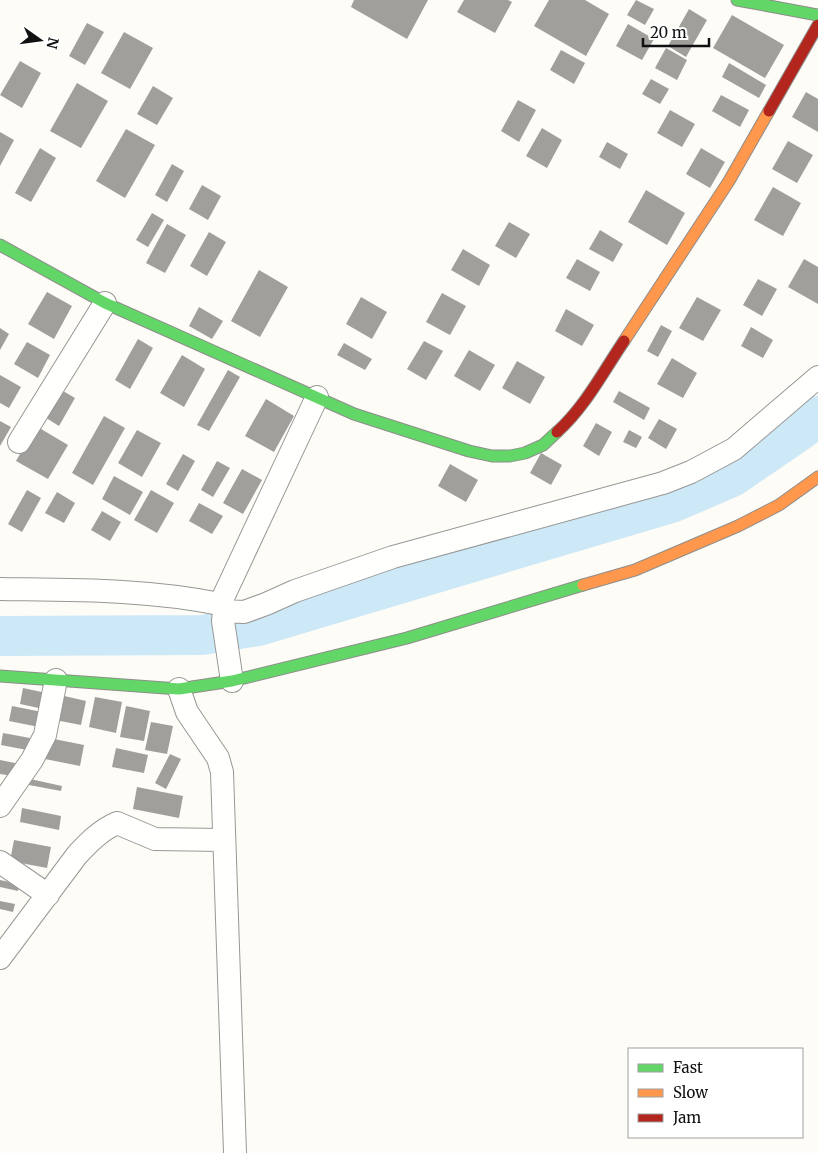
<svg xmlns="http://www.w3.org/2000/svg" width="818" height="1153" font-family="Merriweather,serif">
<rect width="100%" height="100%" fill="#fdfcf7"/>
<g fill="none" stroke-linecap="round" stroke-linejoin="round">
<path stroke="#cde8f7" stroke-width="40" d="M0,636L202,635L258,626L674,502L732,477L802,429L818,416"/>
</g>
<path fill="#a19f9c" d="M354,0H428L407,39L351,7Z
M464,0H508L512,2L495,33L457,12Z
M549,0H585L609,14L586,56L534,26Z
M636,0L654,9L645,25L627,15Z
M689,9L707,20L686,57L668,46Z
M732,15L784,45L765,78L713,48Z
M87,23L104,32L85,65L69,56Z
M628,24L654,39L642,60L616,46Z
M124,32L153,48L130,89L101,73Z
M666,48L687,60L677,80L655,68Z
M561,50L585,63L574,84L550,70Z
M20,61L41,73L22,108L0,95Z
M729,63L766,85L759,98L722,77Z
M651,79L669,89L660,104L642,94Z
M77,83L108,101L81,148L50,131Z
M153,86L173,98L157,125L137,114Z
M806,92L818,99V132L792,117Z
M721,95L749,110L740,127L712,111Z
M518,100L536,110L519,142L501,131Z
M670,110L695,124L682,147L657,133Z
M542,128L562,140L547,168L526,156Z
M126,129L155,145L125,198L96,181Z
M0,132L14,140L0,166Z
M788,141L813,155L797,183L772,169Z
M607,142L628,154L620,169L599,157Z
M40,148L56,158L31,202L15,193Z
M701,148L725,162L710,188L686,174Z
M172,164L184,171L167,202L155,195Z
M202,185L221,196L208,220L189,209Z
M773,187L801,203L783,236L754,220Z
M646,190L685,213L667,245L628,222Z
M152,213L164,220L148,247L136,240Z
M509,222L530,234L516,258L495,246Z
M167,224L186,235L165,273L146,263Z
M600,230L623,244L613,262L589,249Z
M209,232L226,242L207,276L190,266Z
M463,249L490,265L479,286L451,270Z
M577,259L600,272L590,291L566,278Z
M804,259L818,267V304L788,287Z
M259,270L288,287L260,337L231,321Z
M758,279L777,289L762,316L743,305Z
M47,292L72,306L54,339L28,324Z
M442,293L466,306L450,335L426,322Z
M361,297L387,312L372,339L346,324Z
M697,297L721,310L703,341L679,328Z
M199,307L223,321L212,339L189,326Z
M566,309L594,325L582,346L555,331Z
M661,325L672,331L658,357L647,351Z
M751,327L773,340L763,358L741,346Z
M0,328L9,334L0,350Z
M138,339L153,348L130,389L115,380Z
M424,341L443,351L426,380L407,369Z
M27,342L50,355L38,378L14,364Z
M344,343L372,359L365,370L337,355Z
M469,350L495,365L480,391L454,376Z
M182,355L205,369L184,407L160,393Z
M672,358L697,373L683,398L657,384Z
M517,361L545,377L530,404L502,388Z
M228,370L240,377L209,431L197,425Z
M0,375L21,387L9,408L0,403Z
M58,388L75,398L59,426L43,416Z
M619,391L650,408L644,420L613,402Z
M266,399L294,416L274,452L245,436Z
M104,416L125,428L93,485L72,473Z
M659,419L677,429L666,449L648,438Z
M0,421L11,427L0,446Z
M596,423L612,432L599,456L583,446Z
M36,426L68,445L48,479L16,461Z
M137,430L161,443L142,477L118,463Z
M629,430L642,437L636,448L623,442Z
M541,453L562,465L551,485L530,473Z
M183,454L195,461L178,491L166,484Z
M217,461L230,468L213,497L201,490Z
M450,464L478,480L466,502L438,486Z
M242,469L262,480L243,514L223,503Z
M114,476L143,492L130,515L102,499Z
M27,490L41,498L22,532L8,524Z
M151,490L174,503L157,533L134,520Z
M57,492L75,503L64,523L45,513Z
M199,503L223,516L212,534L189,521Z
M102,511L121,522L110,541L91,530Z
M23,688L51,694L48,710L20,704Z
M60,695L86,701L81,725L55,720Z
M95,697L122,702L116,733L89,727Z
M12,706L42,712L39,727L9,721Z
M126,706L150,711L144,741L120,737Z
M151,722L173,726L167,754L145,750Z
M3,733L30,738L27,750L1,745Z
M49,738L84,745L80,766L45,759Z
M116,748L148,755L144,773L112,767Z
M170,754L181,759L166,789L155,783Z
M0,760L15,763L13,776L0,774Z
M30,779L62,786L61,791L29,785Z
M137,787L183,796L179,818L133,809Z
M22,808L61,816L59,830L20,822Z
M14,840L51,847L47,868L10,861Z
M0,880L19,884L18,891L0,887Z
M0,901L15,904L13,912L0,909Z"/>
<g fill="none" stroke-linecap="round" stroke-linejoin="round">
<g stroke="#979795" stroke-width="24">
<path id="street" d="M19,442L105,303
M0,589C74,590 147,589 220,604L224,611L223,621L232,681
M220,604L317,397
M224,611L244,612L266,604L295,591L393,557L663,483L691,472L734,449L818,377
M179,689L187,712L218,758L222,772L235,1153
M0,806L32,760L45,735L56,680
M0,862L48,895
M0,958L77,855C89,842 101,830 117,823L155,839L223,840"/>
</g>
<g stroke="#8e8d8b" stroke-width="13">
<path id="fast" d="M737,0L818,15
M0,245L105,303L354,414L469,451L492,456H510L525,453L543,445L557,432
M0,676L179,689L232,681L407,638L583,585"/>
</g>
<g stroke="#8e8d8b" stroke-width="13">
<path id="slow" d="M624,341L729,181L769,111
M583,585L635,570L738,526L779,505L818,477"/>
</g>
<g stroke="#8e8d8b" stroke-width="13">
<path id="jam" d="M769,111L818,25
M557,432C585,407 603,372 624,341"/>
</g>
<use href="#street" stroke="#fffffe" stroke-width="22"/>
<use href="#fast" stroke="#63d668" stroke-width="11"/>
<use href="#slow" stroke="#ff974d" stroke-width="11"/>
<use href="#jam" stroke="#b3261e" stroke-width="11"/>
</g>
<rect x="628" y="1048" width="175" height="90" fill="#ffffff" stroke="#a0a0a0"/>
<rect x="638" y="1064" width="25" height="8" fill="#63d668" stroke="#a0a0a0"/>
<text x="673" y="1073" font-size="15" fill="#111111">Fast</text>
<rect x="638" y="1089" width="25" height="8" fill="#ff974d" stroke="#a0a0a0"/>
<text x="673" y="1098" font-size="15" fill="#111111">Slow</text>
<rect x="638" y="1114" width="25" height="8" fill="#b3261e" stroke="#a0a0a0"/>
<text x="673" y="1123" font-size="15" fill="#111111">Jam</text>
<g transform="translate(40 40) rotate(104)" stroke="#ffffff" stroke-width="4" paint-order="stroke">
<path d="M0-4L9 19L0 12L-9 19Z" fill="#111111"/>
<text y="-8" font-size="14" font-weight="bold" text-anchor="middle" fill="#111111">N</text>
</g>
<path d="M643 38v8h66v-8" fill="none" stroke="#111111" stroke-width="2.5"/>
<text x="650" y="38" font-size="15" fill="#111111" stroke="#ffffff" stroke-width="4" paint-order="stroke">20 m</text>
</svg>
